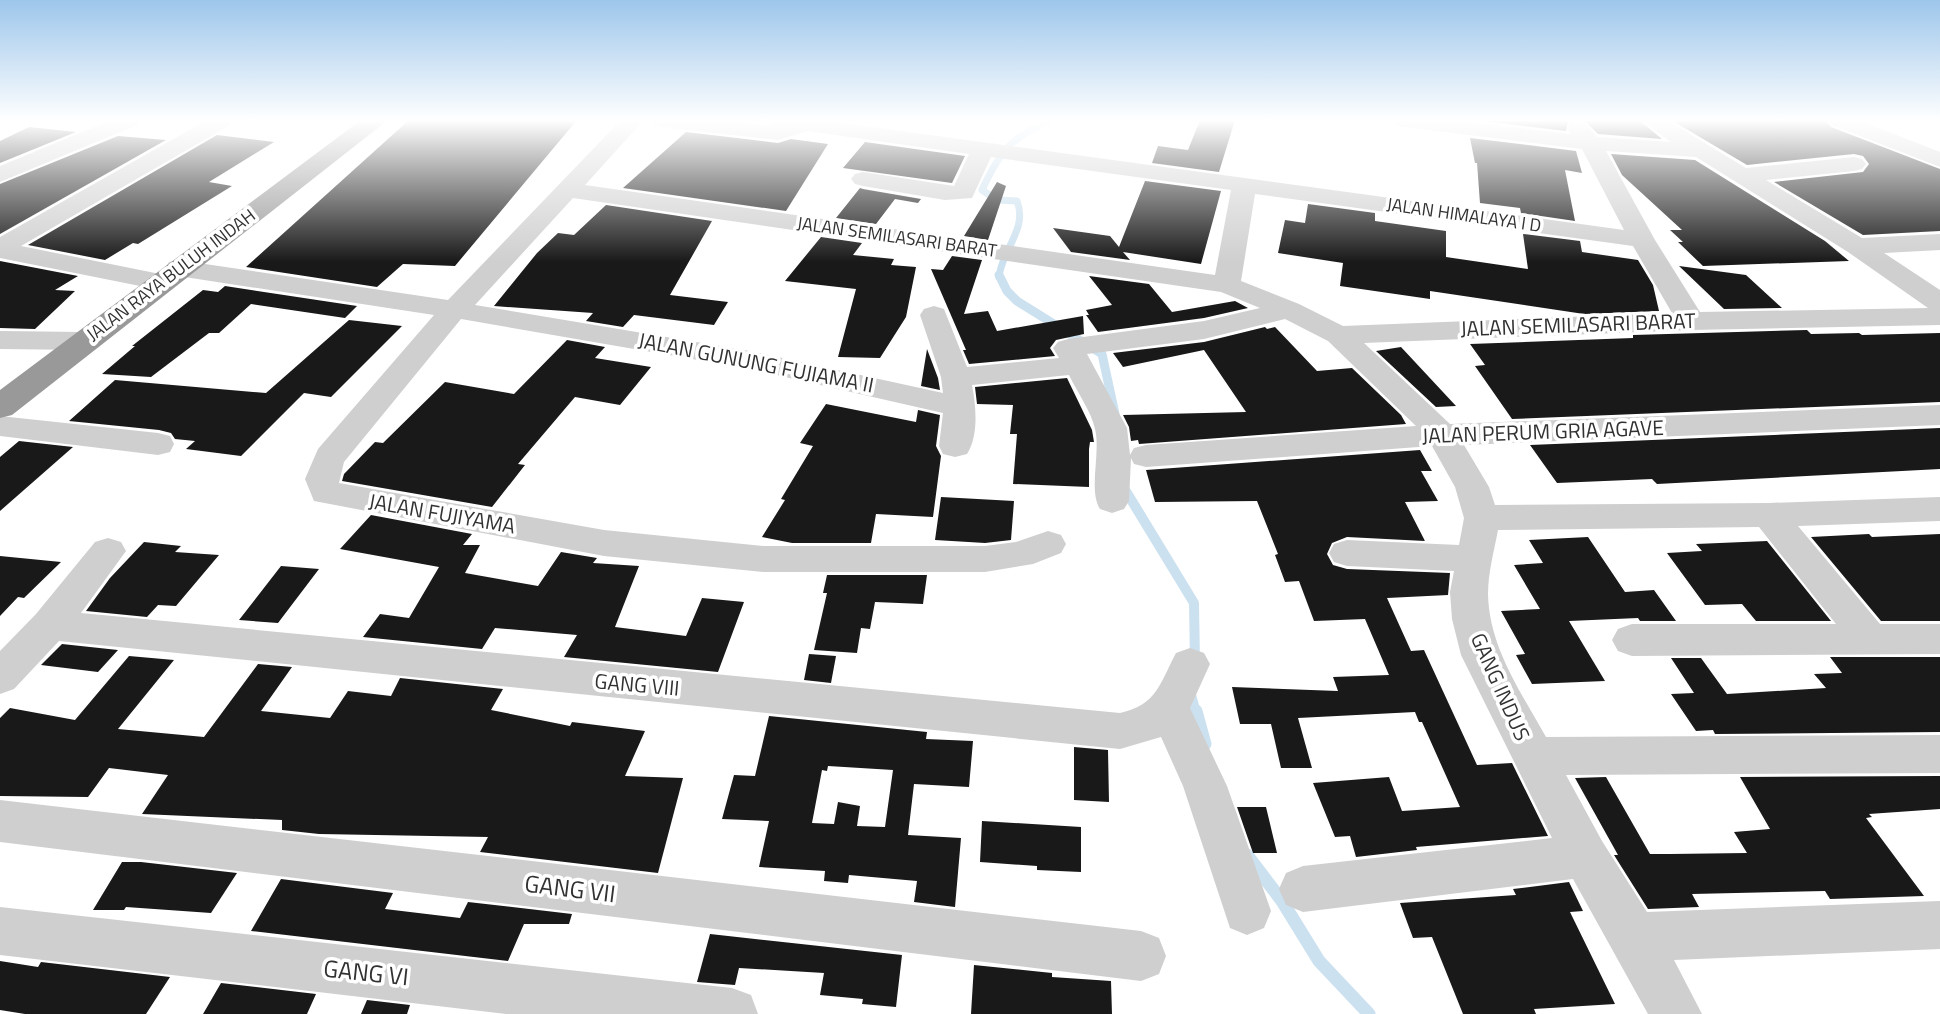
<svg xmlns="http://www.w3.org/2000/svg" width="1940" height="1014" font-family="'Titillium Web',sans-serif">
<rect width="100%" height="100%" fill="#fff"/>
<g fill="none" stroke-linecap="round" stroke-linejoin="round">
<path stroke="#cce1ef" stroke-width="7" d="M999,277C1002,249 1028,229 1017,201L997,200L982,190C1000,151 1011,137 1052,120"/>
<path stroke="#cce1ef" stroke-width="9" d="M999,275L1007,291L1017,301L1102,354L1115,414"/>
<path stroke="#cce1ef" stroke-width="10" d="M1124,488L1194,603L1195,663
M1190,691L1196,713"/>
<path stroke="#cce1ef" stroke-width="13" d="M1196,711L1205,744
M1247,855L1282,901L1319,961L1369,1014"/>
</g>
<path fill="#191919" fill-rule="evenodd" d="M409,120H577L455,266L403,264L377,287L246,267Z
M1200,120H1235L1219,172L1152,163L1158,146L1188,150Z
M1473,120H1639L1662,139L1598,134L1587,123L1579,120L1568,122L1566,131Z
M1671,120H1826L1831,127L1940,169V231L1863,235L1774,182L1863,172L1869,164L1863,156L1854,154L1747,165Z
M29,127L76,132L0,163V141Z
M686,132L778,143L791,139L828,144L786,211L623,188Z
M217,135L274,142L209,182L232,186L138,244L133,243L105,260L28,245Z
M118,136L166,140L0,234V184Z
M1470,138L1576,151L1582,173L1565,170L1575,221L1521,213L1520,208L1480,203L1477,163H1475Z
M865,142L965,156L952,183L843,168Z
M1611,154L1695,160L1825,241L1849,261L1703,266L1678,242H1683L1670,230H1682L1622,175Z
M1145,181L1221,191L1201,264L1123,252L1130,260L1071,252L1053,228L1110,236L1119,247Z
M997,182L1006,186L988,240L964,236Z
M860,188L863,189L921,199L918,203L895,199L876,224L836,218Z
M1308,204L1375,213V221L1446,231V257L1528,269L1523,234L1580,241L1582,252L1638,260L1653,285L1659,311L1584,314L1430,291V299L1340,286L1343,263L1278,253L1285,220L1305,223Z
M606,205L712,221L670,295L728,302L714,325L634,315L623,327L586,321L593,313L494,306L537,253L558,233L574,235Z
M821,237L862,243L853,255L894,259L891,265L916,267L906,317L880,358L838,357L856,289L785,281Z
M952,256L982,260L964,314L988,311L997,331L1083,316L1084,334L1056,340L1050,348L1055,356L969,364L963,350H966L931,269L943,270Z
M0,261L78,276L55,290L75,291L35,329L0,328Z
M1679,266L1746,275L1782,308L1724,309Z
M1089,276L1149,284L1172,312L1235,301L1248,308L1204,318L1098,332L1086,315H1089L1086,310L1112,305Z
M225,286L357,306L345,318L251,304L219,333H209L151,377L102,374L135,346H132L203,290L218,292Z
M349,320L402,326L331,397L304,393L241,456L186,449L195,441L175,439L171,433L159,430L69,421L115,380L266,393Z
M1265,327L1267,329L1275,327L1317,371L1352,368L1401,415L1406,424L1139,444L1138,440L1131,441L1129,427L1123,415L1246,412L1204,350L1123,367L1113,353L1204,342Z
M1807,330L1811,334L1859,333L1862,335L1940,333V402L1512,419L1475,366L1485,365L1470,344L1633,338V335Z
M567,340L605,347L595,358L651,367L620,405L575,397L518,464L525,465L492,507L342,481L344,474L375,442L383,443L445,382L514,394Z
M1401,347L1456,406L1436,407L1376,351Z
M927,349L938,378L940,390L921,386Z
M1067,378L1092,430L1094,442H1090L1089,449V487L1013,484L1017,434H1010L1013,405L977,404L975,387Z
M826,404L916,422L918,410L940,415L936,446L941,456L933,517L876,514L871,543H792L762,537L785,500L781,499L813,446L800,443Z
M1940,428V469L1657,484L1652,479L1557,483L1530,445Z
M19,441L73,447L0,511V457Z
M1420,450L1432,471H1421L1438,501L1405,502L1425,541L1347,537L1332,543L1327,554L1333,565L1347,569L1450,573L1448,595L1387,598L1411,651L1424,650L1477,765L1512,763L1548,836L1416,847L1417,850L1356,857L1350,836L1335,837L1313,783L1389,777L1402,811L1460,807L1422,722H1419L1415,712L1298,718L1312,768H1281L1271,724H1240L1232,687L1338,691L1333,677L1389,675L1365,619L1314,621L1299,581L1285,582L1275,555L1278,554L1257,501L1155,502L1146,470Z
M941,497L1014,501L1011,540L985,543L935,540Z
M371,515L472,534L463,545H480L465,573L538,586L561,552L597,558L593,563L639,566L615,627L686,636L702,598L744,602L718,672L564,657L577,635L495,628L482,649L363,637L380,614L409,618L439,567L340,549Z
M1869,534L1872,537L1940,534V621H1881L1811,537Z
M1588,537L1625,592L1654,590L1676,621H1640L1638,618L1569,621L1605,681L1532,684L1516,655L1525,654L1501,611L1540,609L1514,565L1543,563L1529,540Z
M1767,541L1831,621H1756L1742,604L1705,605L1667,553L1702,551L1696,544Z
M144,542L181,546L175,552L219,555L176,606L158,605L147,617L86,611L110,578Z
M0,556L61,562L24,598L18,597L0,616Z
M281,566L319,569L278,623L239,620Z
M827,575H927L923,604L875,602L870,629L861,628L857,653L814,650L827,593H823Z
M62,644L118,650L98,672L41,665Z
M809,654L836,656L831,683L804,680Z
M129,656L174,660L118,729L204,737L258,664L292,667L261,711L330,718L348,691L391,696L400,678L503,689L491,710L570,726L572,722L645,731L625,776L683,778L658,873L480,852L488,837L319,834L282,830V820L142,814L168,775L109,768L88,797L0,796V718L10,708L75,720Z
M1830,657H1940V732L1715,734L1713,730L1696,731L1671,694L1694,693L1671,658H1701L1727,694L1826,688L1814,674L1842,673Z
M769,716L927,732L926,739L973,741L969,787L914,784L908,835L961,838L955,907L914,902L917,881L849,875L848,883L824,881L825,871L759,867L769,821L722,819L734,775L755,776ZM828,766L893,770L885,827L857,826L860,806L838,802L834,824L812,823L822,770L827,771Z
M1074,747L1108,750L1109,802L1074,800Z
M1940,776V809L1869,814L1872,817L1866,818L1924,896L1830,899L1825,891L1692,894L1699,907L1648,909L1614,855H1618L1575,778L1606,777L1650,854H1670L1747,853L1734,832L1770,829L1740,777Z
M1237,807H1266L1277,853H1253Z
M982,821L1081,827V872L1037,870V866L980,862Z
M122,862H141L237,873L211,913L126,907L124,910H93Z
M281,879L393,893L385,909L460,918L468,902L572,914L569,924H524L508,961L251,931Z
M1569,882L1583,911L1570,912L1615,1004L1534,1009L1536,1014H1463L1432,937L1413,938L1400,903L1516,895L1513,889Z
M710,934L902,955L896,1007L862,1004L863,999L820,995L824,973L739,968L735,985L697,982Z
M0,961L38,967L41,962L170,977L146,1014H25L0,1010Z
M974,965L1052,973V977L1111,981L1112,1014H971Z
M221,983L316,994L307,1014H203Z
M367,1000L410,1005L407,1014H361Z"/>
<g fill="none" stroke-linecap="round" stroke-linejoin="round">
<path fill="#cfcfcf" fill-rule="evenodd" d="M111,120H140L137,125L0,182V166Z
M207,120H233L230,125L21,246L170,276L174,282L170,288L160,290L0,258V237Z
M621,120H644L585,185L1215,275L1231,190L991,157L972,198L945,200L863,186L855,184L851,179L855,174L863,172L954,186L969,154L808,131L778,140L663,127L655,125L652,120H718L771,126L764,120H820L1624,230L1582,149L1404,127L1396,125L1393,120H1454L1571,134L1567,128L1570,123C1584,120 1588,126 1597,137L1671,142L1641,120H1667L1746,168L1854,157L1862,159L1866,164L1862,169L1854,171L1766,180L1862,238L1940,234V250L1884,253L1940,290V325L1691,330L1364,343L1450,424L1940,405V425L1464,445L1489,487L1495,505L1769,503L1940,497V521L1798,526L1880,624H1940V654L1632,656L1618,651L1612,640L1618,629L1632,624H1836L1759,527L1498,530C1494,551 1488,573 1488,594C1489,647 1521,692 1546,737L1940,735V773L1566,775L1602,841L1647,912L1940,901V949L1674,960L1702,1014H1648L1573,879L1303,912L1286,905L1279,889L1286,873L1303,866L1552,838L1461,655L1452,619L1450,592L1454,571L1347,566L1334,562L1329,553L1334,544L1347,540L1459,545L1464,518L1455,487L1432,446L1146,467L1134,464L1131,458L1129,501L1124,509L1112,513L1100,509C1088,490 1101,453 1095,429C1091,411 1077,392 1069,375L972,385C976,406 979,435 967,454L955,457L943,454L939,446L943,413L750,369L461,319L344,462L339,483L604,530L763,546H985L1016,542L1048,531L1061,535L1066,544L1061,553L1033,564L985,572H763L604,556L314,501L305,479L318,449L434,315L178,276L169,274L165,268L169,262L178,260L448,300ZM1606,151L1696,157L1848,252L1928,308L1700,312L1655,240ZM1255,194L1633,246L1672,313L1343,326L1299,304L1241,281ZM573,198L1221,292L1260,308L1204,321L1068,339L1058,342L1053,348L1059,358L967,367L944,309L934,306L924,309L920,315L941,377L943,393L750,351L475,305ZM1285,319L1328,341L1416,426L1146,445L1134,448L1130,455L1127,428L1087,354L1204,339Z
M1829,120H1858L1940,152V167L1832,125Z
M0,331L84,332L94,335L99,341L94,347L84,350L0,349Z
M0,416L158,433L170,436L174,444L170,452L158,455L0,436Z
M108,538L121,542L126,551L81,613L1120,713C1157,705 1160,683 1176,653L1190,648L1204,653L1210,664L1190,708L1227,786L1271,911L1264,928L1247,935L1230,928L1183,786L1161,737L1120,749L59,641L14,689L0,694V651L36,614L95,542Z
M0,800L1141,931L1159,938L1166,956L1159,974L1141,981L0,842Z
M0,907L732,988L751,995L758,1014H506L0,955Z"/>
<path fill="#999" fill-rule="evenodd" d="M361,120H388L12,415L0,418V390Z"/>
</g>
<linearGradient id="sky" x2="0" y2="1"><stop stop-color="#9dc6eb"/><stop offset="0.46" stop-color="#fff"/><stop offset="1" stop-color="#fff" stop-opacity="0"/></linearGradient>
<rect width="1940" height="262" fill="url(#sky)"/>
<g text-anchor="middle" stroke-width="7" stroke-linejoin="round" paint-order="stroke">
<g font-size="18" fill="#323232" stroke="#fff">
<text transform="translate(1464 215) rotate(8)" y="6">JALAN HIMALAYA I D</text>
<text transform="translate(897 237) rotate(8)" y="6">JALAN SEMILASARI BARAT</text>
<text transform="translate(171 275) rotate(-37)" y="6">JALAN RAYA BULUH INDAH</text>
</g>
<g font-size="21" fill="#323232" stroke="#fff">
<text transform="translate(1578 325) rotate(-2)" y="7">JALAN SEMILASARI BARAT</text>
<text transform="translate(756 363) rotate(11)" y="7">JALAN GUNUNG FUJIAMA II</text>
<text transform="translate(1543 432) rotate(-2)" y="7">JALAN PERUM GRIA AGAVE</text>
<text transform="translate(442 514) rotate(10)" y="7">JALAN FUJIYAMA</text>
<text transform="translate(637 685) rotate(5)" y="7">GANG VIII</text>
<text transform="translate(1500 687) rotate(66)" y="7">GANG INDUS</text>
</g>
<g font-size="24" fill="#323232" stroke="#fff">
<text transform="translate(570 889) rotate(7)" y="8">GANG VII</text>
<text transform="translate(366 973) rotate(6)" y="8">GANG VI</text>
</g>
</g>
</svg>
